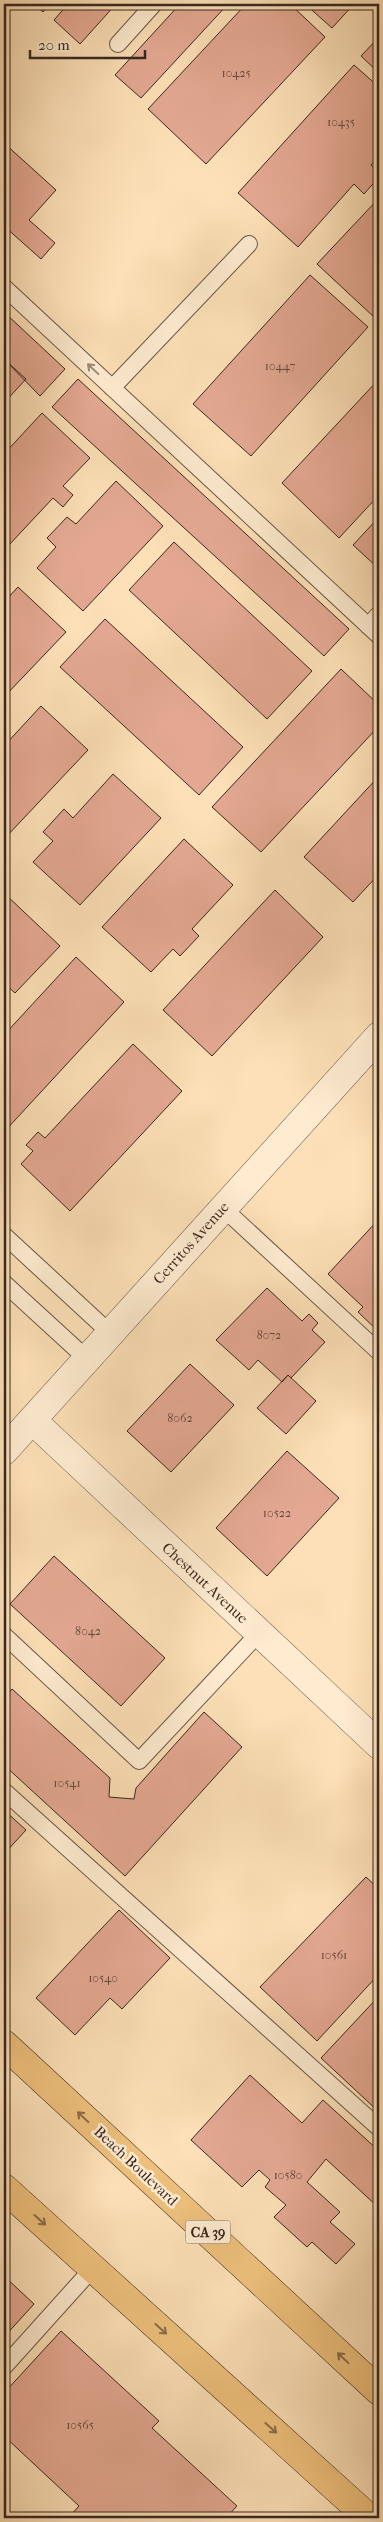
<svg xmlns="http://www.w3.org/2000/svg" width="383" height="2522" font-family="'IM FELL French Canon',serif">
<rect width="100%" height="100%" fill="#fde0b7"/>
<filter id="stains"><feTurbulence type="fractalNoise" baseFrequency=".004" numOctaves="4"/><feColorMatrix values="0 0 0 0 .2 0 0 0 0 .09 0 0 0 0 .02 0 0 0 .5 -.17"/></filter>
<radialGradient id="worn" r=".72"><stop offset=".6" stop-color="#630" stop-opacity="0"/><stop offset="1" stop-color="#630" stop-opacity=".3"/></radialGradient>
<path fill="#e4a892" stroke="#372822" d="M34,4H50L43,12Z
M68,4H116L80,44L54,20Z
M180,4H228L141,98L115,75Z
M246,4H290L325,37L206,164L148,109Z
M305,4H354L332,28Z
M379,37V73L361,56Z
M354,65L379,87V156L371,165L379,173V177L364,194L354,184L298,247L238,193Z
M4,143L56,190L29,220L55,243L41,259L4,226Z
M379,198V313L375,318L317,264Z
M310,275L368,327L251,456L193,404Z
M4,312L65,369L40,396L4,359Z
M4,359L26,379L4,403Z
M78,379L349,629L324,656L52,407Z
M379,379V495L339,538L282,483Z
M42,413L90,458L63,486L73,495L63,507L53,498L9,545L4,540V454Z
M116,481L163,526L83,611L37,568L56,547L47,538L67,517L76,524Z
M379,517V569L353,545Z
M174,542L312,671L267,719L129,590Z
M18,587L66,632L4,697V602Z
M105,619L243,747L199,795L60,667Z
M341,669L379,705V726L261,852L212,807Z
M41,706L88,750L6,837L4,835V746Z
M113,774L161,818L80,905L33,862L53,841L43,832L64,809L73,818Z
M379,776V874L353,902L304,857Z
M184,839L233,885L192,929L199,936L180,956L173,949L151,972L102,927Z
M275,890L323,937L212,1056L163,1010Z
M4,893L60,946L15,993L4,983Z
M76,957L124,1002L4,1132V1035Z
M133,1044L182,1091L70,1211L21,1164L33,1151L26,1145L38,1132L45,1138Z
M379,1219V1332L358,1312L363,1307L328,1274Z
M267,1288L302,1321L309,1314L318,1323L312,1330L325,1342L291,1378L288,1375L282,1382L258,1360L249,1370L216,1340Z
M190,1364L234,1405L171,1472L127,1431Z
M288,1375L316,1401L286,1434L257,1408Z
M287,1451L339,1498L267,1576L216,1528Z
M54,1556L165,1658L121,1706L10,1604Z
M12,1689L110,1778L109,1797L134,1799L136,1788L204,1712L242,1747L125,1876L4,1765V1698Z
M4,1810L26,1830L4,1854Z
M366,1877L379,1889V1974L317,2041L260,1987Z
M119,1910L170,1958L122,2009L110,1998L75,2035L36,1998Z
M379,1996V2112L321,2058Z
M250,2075L302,2123L323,2100L379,2151V2208L326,2159L307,2182L340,2212L330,2222L355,2244L336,2264L312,2242L307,2247L274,2217L286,2205L265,2187L270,2180L259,2170L242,2187L191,2140Z
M4,2276L34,2304L4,2337Z
M61,2331L159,2421L152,2428L237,2506L226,2518H68L79,2506L4,2436V2393Z"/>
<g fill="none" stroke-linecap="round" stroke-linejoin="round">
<g stroke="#685647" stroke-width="18">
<path id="service" d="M118,44L154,4
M4,287L379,636
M112,388L249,244
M368,626L379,614
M223,1208L379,1352
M4,1235L110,1333
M4,1283L87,1359
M4,1635L139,1761L259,1633
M4,1791L379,2128
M4,2367L93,2268"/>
</g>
<g stroke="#685647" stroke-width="29">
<path id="minor" d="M32,1420L379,1745"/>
</g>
<g stroke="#685647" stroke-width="29">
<path id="tertiary" d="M4,1451L379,1036"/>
</g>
<g stroke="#372822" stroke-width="29">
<path id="primary" d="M4,2044L379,2391
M4,2188L369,2518"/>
</g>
<use href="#service" stroke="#feebd0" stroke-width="16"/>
<use href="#minor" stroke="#feebd0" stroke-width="28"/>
<use href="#tertiary" stroke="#feebd0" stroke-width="28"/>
<use href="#primary" stroke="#eec07c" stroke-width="28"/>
</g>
<defs><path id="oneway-shaft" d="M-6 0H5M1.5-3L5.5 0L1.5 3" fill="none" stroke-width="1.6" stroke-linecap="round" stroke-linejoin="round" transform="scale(1.25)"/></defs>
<use stroke="#9a8a79" href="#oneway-shaft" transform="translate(93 369) rotate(-137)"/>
<g stroke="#896c4a">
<use href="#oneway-shaft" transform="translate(83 2117) rotate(-137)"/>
<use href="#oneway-shaft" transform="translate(40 2220) rotate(42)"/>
<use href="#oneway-shaft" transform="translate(161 2329) rotate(42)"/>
<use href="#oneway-shaft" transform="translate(343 2358) rotate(-137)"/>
<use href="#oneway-shaft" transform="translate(271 2428) rotate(42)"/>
</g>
<g text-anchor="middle" stroke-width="5" stroke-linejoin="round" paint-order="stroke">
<g font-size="12" fill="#62483e">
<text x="236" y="77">10425</text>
<text x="341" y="126">10435</text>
<text x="280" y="370">10447</text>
<text x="269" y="1339">8072</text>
<text x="180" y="1422">8062</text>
<text x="277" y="1517">10522</text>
<text x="88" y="1635">8042</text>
<text x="67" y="1787">10541</text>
<text x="334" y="1959">10561</text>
<text x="103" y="1982">10540</text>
<text x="288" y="2179">10580</text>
<text x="80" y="2429">10565</text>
</g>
<rect fill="#feebd0" stroke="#736256" stroke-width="1" x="185.5" y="2220.5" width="45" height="23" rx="4"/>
<g font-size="14" font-weight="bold" fill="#372822">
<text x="208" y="2237">CA 39</text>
</g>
<g font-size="15" fill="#372822" stroke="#feebd0">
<text transform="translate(191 1243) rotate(-48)" y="5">Cerritos Avenue</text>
<text transform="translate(205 1583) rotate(43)" y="5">Chestnut Avenue</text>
<text transform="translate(136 2166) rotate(43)" y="5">Beach Boulevard</text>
</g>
</g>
<rect width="383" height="2522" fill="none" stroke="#fde0b7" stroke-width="20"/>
<rect x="5" y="5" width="373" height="2512" fill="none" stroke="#372822" stroke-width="2.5"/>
<rect x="10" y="10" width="363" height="2502" fill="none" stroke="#372822"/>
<path d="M30 50v8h115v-8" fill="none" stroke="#372822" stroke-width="2.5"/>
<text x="38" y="50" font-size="15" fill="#372822" stroke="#feebd0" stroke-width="4" paint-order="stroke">20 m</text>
<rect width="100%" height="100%" filter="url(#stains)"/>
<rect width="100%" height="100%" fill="url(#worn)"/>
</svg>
